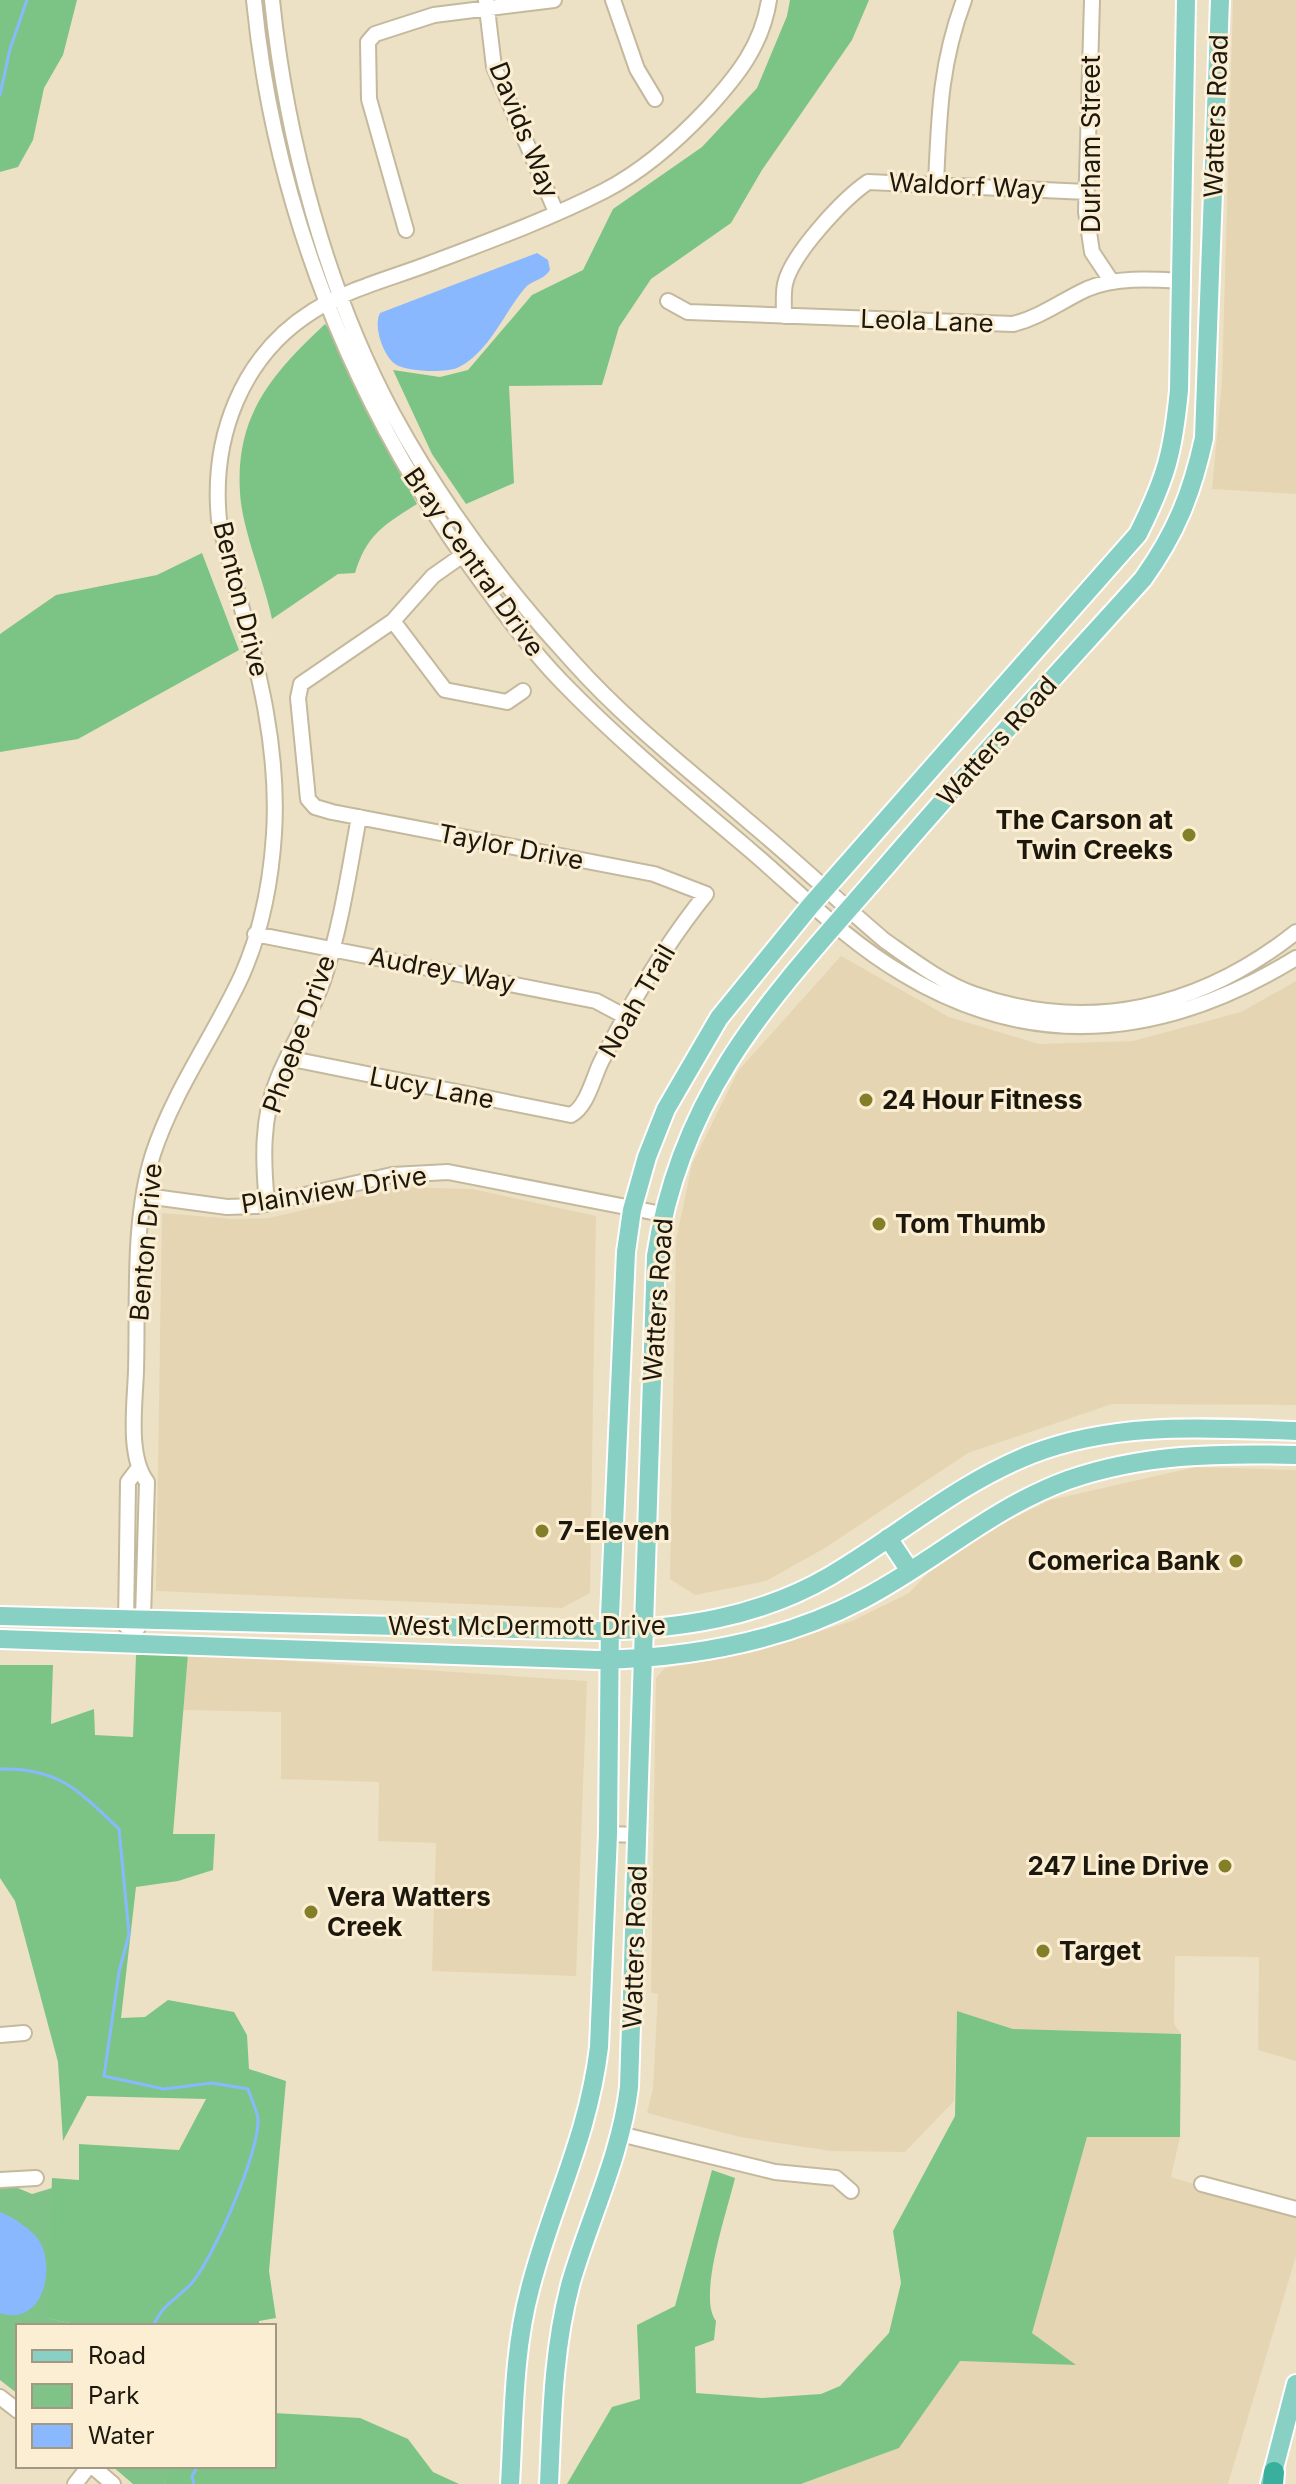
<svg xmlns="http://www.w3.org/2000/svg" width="1296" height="2484" font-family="Inter,sans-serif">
<rect width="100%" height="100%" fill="#ede1c5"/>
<path fill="#e5d5b3" d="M1233,0H1296V494L1212,489L1222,380Z
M841,956L949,1017L1039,1044L1133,1041L1241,1012L1296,981V1405L1112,1404L968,1453L825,1548L766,1581L695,1595L670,1579L676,1240L692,1164L738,1071Z
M402,1187L472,1189L596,1216L590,1593L562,1608L156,1591L162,1213L234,1219L269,1218Z
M1196,1467L1296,1470V2061L1258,2050L1259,1957L1175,1956L1174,2024L1181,2034L1013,2029L957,2011L954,2101L905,2152L831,2151L740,2137L647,2113L653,2089L658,1994L651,1993L656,1678L665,1668L755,1652L852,1621L909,1593L928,1573L995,1527L1050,1500Z
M188,1654L587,1681L576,1976L432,1971L436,1843L378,1841L379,1782L281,1779V1712L183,1710Z
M1087,2137H1180L1171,2177L1296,2216V2256L1228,2484H801L899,2448L960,2361L1074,2365L1032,2333Z"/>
<path fill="#7fc388" d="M0,2186H13L32,2194L52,2188L61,2265L48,2318L83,2326H18V2394L0,2380Z
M112,2466H169L173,2469L164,2484H133Z"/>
<path fill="#7cc486" d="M0,0H77L63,55L44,88L33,140L18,167L0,172Z
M790,0H869L852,40L762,170L731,223L651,279L619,327L602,385L509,386L514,483L466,504L432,454L393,370L440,377L468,370L532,295L583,270L613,209L702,147L757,88L787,16Z
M325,324L332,332L366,411L417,504C384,525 367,534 355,573L338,574L272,619C264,581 242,529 240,493C235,415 272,374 325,324Z
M202,553L239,650L78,739L0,752V634L56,595L157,575Z
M188,1654L173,1834H215L213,1870L178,1881L136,1887L121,2018L145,2017L168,2000L234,2012L247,2035L249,2069L286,2081L269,2271L276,2318L259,2321V2326H83L47,2318L52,2178L79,2180V2144L179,2150L206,2099L87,2096L63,2141L58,2062L15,1901L0,1878V1665H53L51,1724L94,1709L95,1735L133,1737L136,1655Z
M957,2011L1013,2029L1181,2034L1180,2137H1087L1032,2333L1076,2365L960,2361L899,2448L801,2484H567L612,2407L640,2399L637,2325L675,2306L712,2170L735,2178C728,2209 697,2297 716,2321L714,2340L695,2347L696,2393L762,2398L821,2394L840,2386L889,2333L901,2283L893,2231L955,2116Z
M274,2413L360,2418L408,2439L433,2472L459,2484H164L172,2469L169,2466H274Z"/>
<path fill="#8ab8ff" d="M537,253L548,260L550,270C544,280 532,280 525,288C503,314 489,353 457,368C445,373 406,372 395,364C383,355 373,326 380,313Z
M0,2212C13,2217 33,2230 40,2242C56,2272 41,2327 0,2313Z"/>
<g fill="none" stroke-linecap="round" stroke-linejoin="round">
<path stroke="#8ab8ff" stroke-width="3" d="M0,95L10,49L27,0
M0,1769C58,1767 79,1791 119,1829L129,1934L119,1972L104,2076L164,2089L212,2083L248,2089C251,2099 257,2110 258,2119C260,2151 212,2262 190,2285C172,2303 166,2301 153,2326
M194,2484L192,2476L198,2466"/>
<g stroke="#c5b99d" stroke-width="18">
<path id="minor" d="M254,0C274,205 351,399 470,566C499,606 528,647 562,682C620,742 686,796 751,851C800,893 847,941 903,974C1036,1054 1169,1036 1296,958
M272,0C286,138 327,292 393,414C442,504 505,588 574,663C626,721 689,770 748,821C794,859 838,901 884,940C911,959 942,983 974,994C1090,1035 1202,1007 1296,932
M486,0L494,67L556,212
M613,0L637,69L655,99
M1092,0L1086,212L1092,252L1112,282
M936,184C939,116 940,64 964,0
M406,230L369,99L368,42L375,34L434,15L554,0
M668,301L688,312L1013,324C1041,317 1061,301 1087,289C1115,277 1150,279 1180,281
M784,316C784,306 783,294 785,284C791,255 843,199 868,182L1087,192
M393,621L445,690L507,702L523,691
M255,934L596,1001L626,1017
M287,1058L571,1115C587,1107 593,1078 601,1062C630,1004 665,945 706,894L654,874L332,812L315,807L308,799L298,698L301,684L393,621L433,576L470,550
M146,1196L227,1207L257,1206L392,1175L448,1172L662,1214
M267,1204C263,1162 261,1118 278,1078C292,1044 312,1013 324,978C341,926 349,871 359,817
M126,1626L128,1482L137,1470
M129,1642L143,1619L147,1482C127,1456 135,1403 136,1371C138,1301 132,1221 153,1154C174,1090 214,1036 242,975C261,932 271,881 274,834C281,724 244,625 219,520C211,438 241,356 313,311C348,289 392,278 431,263C489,241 549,219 604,191C643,171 678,140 708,108C738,75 762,45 769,0
M608,1834L638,1835
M0,2035L24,2033
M620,2134L775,2172L836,2178L851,2191
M0,2180L36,2178
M1202,2184L1296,2209
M0,2397L18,2411
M92,2466L113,2484
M75,2484L89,2466"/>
</g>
<g stroke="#fff" stroke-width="22">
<path id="major" d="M888,1538L910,1571
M0,1616L597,1631C679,1629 758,1618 830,1576C898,1536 958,1483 1032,1454C1117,1421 1207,1428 1296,1431
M0,1639L599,1660C690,1658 782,1642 863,1599C934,1562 991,1508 1068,1480C1143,1454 1217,1453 1296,1455
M510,2484C514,2419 513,2352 530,2289C552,2203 588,2138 599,2047L608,1834L610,1616L626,1252L632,1210L647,1157L666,1109L719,1018L811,905L1138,534C1166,478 1173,453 1179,390L1186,0
M549,2484C552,2416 553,2348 571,2282C590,2217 621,2155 629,2087L656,1256C682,1084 780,989 889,863C972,766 1058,673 1143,579C1176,533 1192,493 1204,438L1220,0
M1270,2484L1296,2384"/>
</g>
<g stroke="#fff" stroke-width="24">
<path id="highway" d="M1273,2484L1274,2472"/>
</g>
<use href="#minor" stroke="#fff" stroke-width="14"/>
<use href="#major" stroke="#88d0c4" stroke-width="18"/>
<use href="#highway" stroke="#38b09d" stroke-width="20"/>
</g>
<g fill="#827f28" stroke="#fbeed2" stroke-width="3">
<circle cx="1189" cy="835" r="8"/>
<circle cx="866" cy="1100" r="8"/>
<circle cx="879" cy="1224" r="8"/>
<circle cx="542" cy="1531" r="8"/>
<circle cx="1236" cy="1561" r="8"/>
<circle cx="1225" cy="1866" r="8"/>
<circle cx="311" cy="1912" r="8"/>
<circle cx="1043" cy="1951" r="8"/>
</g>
<g text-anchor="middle" stroke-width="6" stroke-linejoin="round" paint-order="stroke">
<g font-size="26" fill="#1c180e" stroke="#fbeed2">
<text transform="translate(1216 116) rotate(-88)" y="9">Watters Road</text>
<text transform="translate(524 130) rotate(68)" y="9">Davids Way</text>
<text transform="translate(1091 144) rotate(-90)" y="9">Durham Street</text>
<text transform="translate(967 186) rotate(3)" y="9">Waldorf Way</text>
<text transform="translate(927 321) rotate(2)" y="9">Leola Lane</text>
<text transform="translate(474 562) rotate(55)" y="9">Bray Central Drive</text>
<text transform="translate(241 599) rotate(76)" y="9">Benton Drive</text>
<text transform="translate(997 741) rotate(-48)" y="9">Watters Road</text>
<text transform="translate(511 847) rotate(11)" y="9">Taylor Drive</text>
<text transform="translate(442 970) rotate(11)" y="9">Audrey Way</text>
<text transform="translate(637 1001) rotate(-60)" y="9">Noah Trail</text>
<text transform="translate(299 1034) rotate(-70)" y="9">Phoebe Drive</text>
<text transform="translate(432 1088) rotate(11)" y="9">Lucy Lane</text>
<text transform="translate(334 1190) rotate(-9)" y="9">Plainview Drive</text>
<text transform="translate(146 1242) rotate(-85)" y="9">Benton Drive</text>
<text transform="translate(658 1300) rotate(-86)" y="9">Watters Road</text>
<text x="527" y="1635">West McDermott Drive</text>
<text transform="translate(635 1947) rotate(-88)" y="9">Watters Road</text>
</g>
<g font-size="26" font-weight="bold" fill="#1c180e" stroke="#fbeed2" text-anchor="start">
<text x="1173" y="829" text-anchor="end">The Carson at<tspan x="1173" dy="30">Twin Creeks</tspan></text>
<text x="882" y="1109">24 Hour Fitness</text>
<text x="895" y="1233">Tom Thumb</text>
<text x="558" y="1540">7-Eleven</text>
<text x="1220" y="1570" text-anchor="end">Comerica Bank</text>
<text x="1209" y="1875" text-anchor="end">247 Line Drive</text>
<text x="327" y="1906">Vera Watters<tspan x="327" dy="30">Creek</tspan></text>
<text x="1059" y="1960">Target</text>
</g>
</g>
<rect x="16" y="2324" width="260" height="144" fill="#fbeed2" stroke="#a29884" stroke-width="2"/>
<rect x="32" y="2350" width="40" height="12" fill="#88d0c4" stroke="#a29884" stroke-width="2"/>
<text x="88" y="2364" font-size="24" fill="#1c180e">Road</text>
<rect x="32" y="2384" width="40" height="24" fill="#7fc388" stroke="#a29884" stroke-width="2"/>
<text x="88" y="2404" font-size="24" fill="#1c180e">Park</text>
<rect x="32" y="2424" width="40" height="24" fill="#8ab8ff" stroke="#a29884" stroke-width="2"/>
<text x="88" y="2444" font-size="24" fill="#1c180e">Water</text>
</svg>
